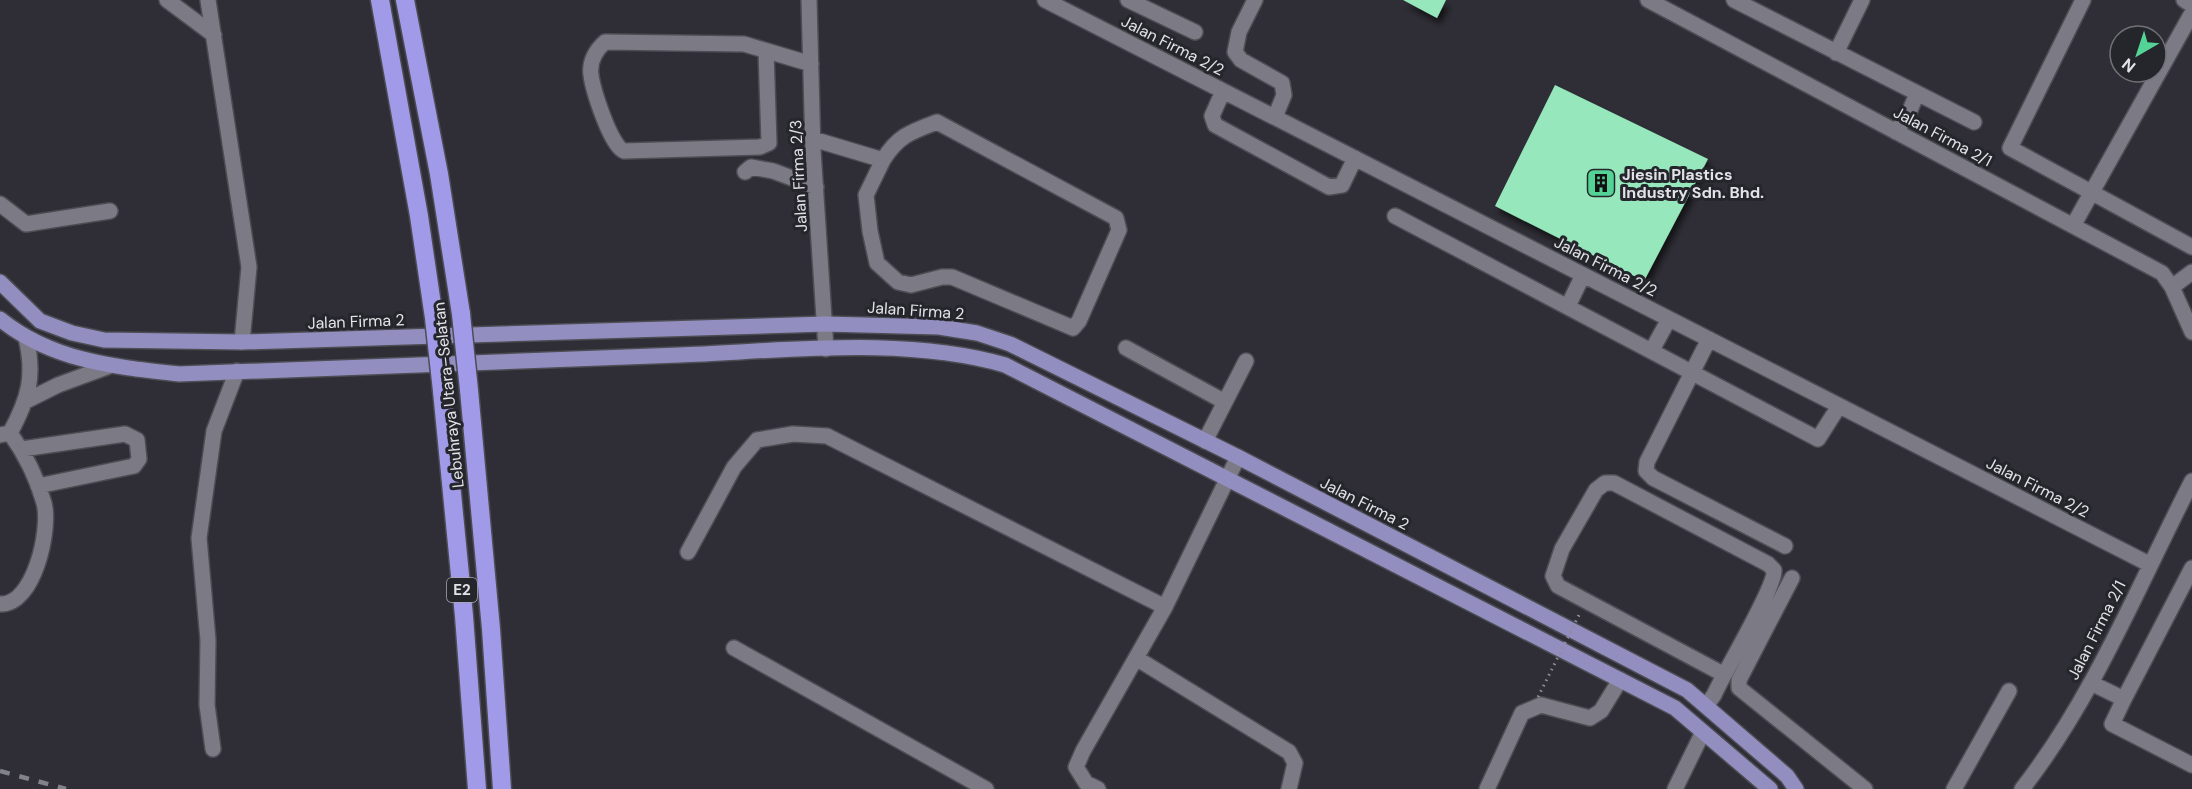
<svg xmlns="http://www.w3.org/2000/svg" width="2192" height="789" font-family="'DM Sans',sans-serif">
<defs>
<filter id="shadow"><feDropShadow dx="3.5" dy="6" stdDeviation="3" flood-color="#0009"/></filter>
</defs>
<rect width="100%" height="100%" fill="#2f2e36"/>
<path fill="#96e8bc" filter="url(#shadow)" d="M1403,0H1446L1437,18Z
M1555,85L1708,159L1644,281L1495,206Z"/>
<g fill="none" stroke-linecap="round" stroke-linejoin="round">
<g stroke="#4c4c53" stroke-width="18">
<path id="minor" d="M167,0L214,35
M208,0L249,267L242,342
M809,0L813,150L826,349
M1045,0L2149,564
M1128,0L1195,32
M1255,0L1239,32L1235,52L1241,60L1282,83L1284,95L1275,117
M1648,0L2162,273L2172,287L2192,332
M1734,0L1974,122
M2083,0L2010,148L2192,247
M2184,0L2192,5
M766,51L769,143L760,147L624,151C611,147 593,90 591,75C589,62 596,50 605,42L744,44L811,64
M1836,53L1862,0
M1223,91L1212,116L1215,125L1329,187L1342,185L1355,158
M1896,132L1909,113L1917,93
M813,139L883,160C898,136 910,132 937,122L1116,218L1119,230L1079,321L1073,328L952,277H942L911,285L898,282L877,263L870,231L866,195L883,160
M745,172L751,167L773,171L816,187
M0,204L26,224L110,211
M1395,216L1818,439L1839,406
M2074,224L2192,13
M2172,287L2192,272
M1568,306L1583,275
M1709,339L1647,462L1646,471L1653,478L1785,546
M1126,348L1225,402
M1652,350L1669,319
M26,401L58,385L107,367
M0,435L10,433C29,398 35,376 26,338
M1205,441L1246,361
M22,449L125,434L137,440L139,459L134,466L38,486
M688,552L734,467L757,440L793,434L827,436L1165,607
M1792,578L1739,680V688L1865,789
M0,604C34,606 51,529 44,503C37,478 25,454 10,433
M734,648L986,789
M1136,658L1289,752L1295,763L1289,789
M2091,683L2124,699L2112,724L2192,765
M2124,699L2192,568
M1706,706L1714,695C1724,672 1776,587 1774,570L1768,564L1614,483H1605L1596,490L1562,549L1553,576L1558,586L1723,674
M213,749L207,705L208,640L199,538L214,431L237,371
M1098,789L1086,783L1076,767L1083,751L1165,607L1238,457
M1487,789L1522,713L1541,705L1590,718L1601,711L1620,680
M1675,789L1703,732
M1954,789L2009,691
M2022,789C2094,697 2139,584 2192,481"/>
</g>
<g stroke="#4c4c53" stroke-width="18">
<path id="major" d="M0,282L40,321L72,333L104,340L242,342L825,324L939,327L977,333L1010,344L1238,457L1687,690L1787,776L1796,789
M0,319C52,361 115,367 179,374C346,367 513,361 679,355C783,351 905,336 1005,365L1675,708L1770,789"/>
</g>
<g stroke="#4c4c53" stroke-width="21">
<path id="highway" d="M380,0L419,216L434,318
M405,0L439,174L461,314
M469,390L491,629L502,789
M442,391L464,616L477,789"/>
</g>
<use href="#minor" stroke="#7c7b85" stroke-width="15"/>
<use href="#major" stroke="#928ec0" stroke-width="15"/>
<use href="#highway" stroke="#a09ae8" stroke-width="18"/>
<path stroke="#828289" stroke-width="4.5" stroke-dasharray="10 10" stroke-linecap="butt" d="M0,771L66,789"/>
<g stroke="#4c4c53" stroke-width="21" stroke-linecap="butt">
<path id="highway-bridge" d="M461,314L469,390
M434,318L442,391"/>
</g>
<path stroke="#908f96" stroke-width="3" stroke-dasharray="1.5 4.5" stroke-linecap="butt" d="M1538,697L1580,613"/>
<use href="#highway-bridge" stroke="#a09ae8" stroke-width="18"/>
</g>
<defs>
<g id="building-square" transform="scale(1.5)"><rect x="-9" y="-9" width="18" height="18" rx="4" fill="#53d396" stroke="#25252c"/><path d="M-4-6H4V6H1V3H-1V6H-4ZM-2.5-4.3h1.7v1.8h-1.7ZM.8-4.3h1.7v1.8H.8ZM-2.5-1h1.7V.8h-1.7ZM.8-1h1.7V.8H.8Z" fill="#111"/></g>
</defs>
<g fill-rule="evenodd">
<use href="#building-square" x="1601" y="183"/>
</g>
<g text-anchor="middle" stroke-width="6" stroke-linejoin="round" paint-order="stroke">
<rect fill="#25252c" stroke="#a9a9b0" stroke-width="1.5" x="447" y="578" width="30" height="24" rx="4.5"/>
<g font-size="15" font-weight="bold" fill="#e2e2e8">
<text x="462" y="595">E2</text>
</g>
<g font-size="16" fill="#e2e2e8" stroke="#25252c">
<text transform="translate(1173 45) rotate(27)" y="6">Jalan Firma 2/2</text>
<text transform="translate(1943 136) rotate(28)" y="6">Jalan Firma 2/1</text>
<text transform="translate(798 176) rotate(-93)" y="6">Jalan Firma 2/3</text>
<text transform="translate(1606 266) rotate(27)" y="6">Jalan Firma 2/2</text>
<text transform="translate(916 310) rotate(4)" y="6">Jalan Firma 2</text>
<text transform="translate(356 321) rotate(-2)" y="6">Jalan Firma 2</text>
<text transform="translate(448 395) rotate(-96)" y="6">Lebuhraya Utara–Selatan</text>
<text transform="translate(2038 487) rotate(27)" y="6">Jalan Firma 2/2</text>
<text transform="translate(1365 503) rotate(27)" y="6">Jalan Firma 2</text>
<text transform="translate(2096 630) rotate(-63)" y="6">Jalan Firma 2/1</text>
</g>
<g font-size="16" font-weight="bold" fill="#e2e2e8" stroke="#25252c" text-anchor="start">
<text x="1622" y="180">Jiesin Plastics<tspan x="1622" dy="18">Industry Sdn. Bhd.</tspan></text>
</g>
</g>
<g transform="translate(2138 54) rotate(219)"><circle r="28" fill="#25252c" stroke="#717177" stroke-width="1.5"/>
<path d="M0-4.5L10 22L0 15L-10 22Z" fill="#53d396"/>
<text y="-9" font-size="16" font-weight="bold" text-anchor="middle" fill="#e2e2e8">N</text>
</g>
</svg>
